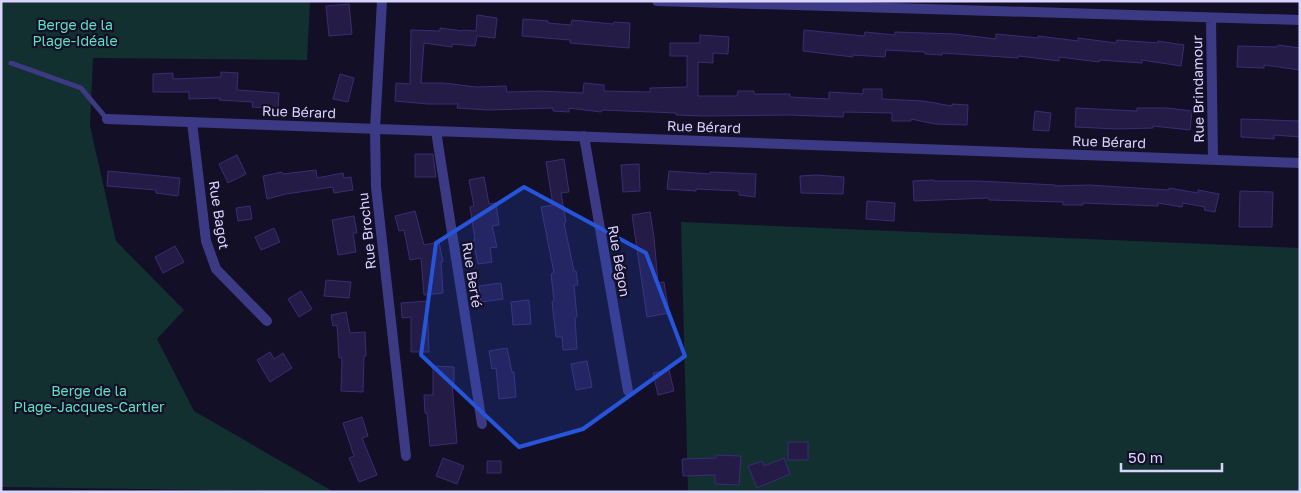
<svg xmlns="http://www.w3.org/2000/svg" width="1301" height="493" font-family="'Golos Text',sans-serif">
<rect width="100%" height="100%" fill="#130f26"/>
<path fill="#12302f" d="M1,1H310L307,60L93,58L90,126L116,241L184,310L157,339L194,411L334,492L1,487Z
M681,222L1300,248V492H688Z"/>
<path fill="#241b47" stroke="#3b2d73" d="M349,4L352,34L329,36L326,6Z
M477,15L497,18L495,38L477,36L475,46L452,44V47L424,43L421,83H444L476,87L506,86L507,92L540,91L583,93L584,83L604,85V91L650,92V88L687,87V56H670V43H700V35L729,37L728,54L713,53V63L698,62V96H737L738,91H754V94H790V97L829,99V92L863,94V89H882V99L923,101L952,106V104L968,105L967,125L935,124L911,119V121H892V113L844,112L843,117L790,115L703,116L676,115V113L602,110L601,112L569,108V112L553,111V108L488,110L457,108L458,104H428L395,101L396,83L410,84L411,30L440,31V28L463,31V30L476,31Z
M523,19L548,21V23L571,25L572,20L613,24L614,22L630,23L629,48L570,43V40L522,36Z
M804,30L864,36L865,32L895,35V32L955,34L996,39V34L1038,38V36L1078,41V38L1116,43L1117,40L1158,43V41L1184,45L1181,66L1142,60V63L1099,60V62L1059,57V61L1019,56L1018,58L942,53V55L925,54V52L886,50L885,57L853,55V57L803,51Z
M1278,45L1300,48V70L1264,65V68L1237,67L1238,46L1277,47Z
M221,72L238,73L237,90L279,93L278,109L252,107L253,102L219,100L220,98L189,99V92H153V74L173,73V79L221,77Z
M340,74L354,78L348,102L333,99Z
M1076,108L1137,111V108H1167L1192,111L1190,130L1153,126V128L1118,129L1075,127Z
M1035,111L1051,113L1049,131L1033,130Z
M1241,119L1300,121V137L1274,135V139L1241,137Z
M415,154H433L436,177H415Z
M237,155L246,174L228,183L219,164Z
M564,159L569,192L561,193L566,222L564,223L574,271H576L578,285H574L577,317L575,318L577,349L563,350L562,337H556L552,302L554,301L551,274L554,273L541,207L553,205L546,162Z
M639,164L640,191L623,192L621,165Z
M316,170L317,178L343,173L344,178L351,177L353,190L334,193L333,187L286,194L267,199L263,176L282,172L283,174Z
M108,171L180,178L178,196L156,193V190L107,186Z
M669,171L710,174V172L756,174L755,197L739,195V191L696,189V191L667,189Z
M816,175L844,177L843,194L801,193L800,176Z
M484,177L489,204L496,203L499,225L492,226L497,247L490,248L492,262L478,264L473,240H475L470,207L474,206L469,180Z
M934,180V181H979L1055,185V186L1089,185L1169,190V188L1198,193V190L1219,194L1215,212L1204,210L1205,207L1183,203L1182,207L1158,203V206L1083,203V205H1063V202L989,200V198L914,201L913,181Z
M1240,191L1273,192L1272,227H1239Z
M867,201L895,203L894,221L866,219Z
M250,206L252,219L238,221L236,208Z
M415,211L424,245L439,242L443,262H441L443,293L424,295L421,258L410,260L404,230L399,231L395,216Z
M650,212L654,237L658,283L664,282L669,313L647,317L632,215Z
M354,216L357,233H353L356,252L338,255L332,220Z
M274,228L280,242L261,250L255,237Z
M175,246L184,262L163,273L155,257Z
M326,280L351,282L349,298L324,296Z
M501,283L503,299L481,302L479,286Z
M301,291L312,309L299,317L288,299Z
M529,300L531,324L513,325L511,302Z
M427,301L429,352H411V317L402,318L401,303Z
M346,312L350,333L365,332L366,356H364L363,392L341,391L342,358H339L337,325L333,326L331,315Z
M507,348L512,372H514L516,397L499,399L496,368L492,369L489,351Z
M270,352L274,359L283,353L292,368L270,382L257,360Z
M587,361L592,387L576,390L571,364Z
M433,366L454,367V383H452L457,443L430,446L427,413H425L424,395H433Z
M669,370L674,391L658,395L653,373Z
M362,417L368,436L362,438L377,475L359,482L349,458L354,456L343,423Z
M788,442H808V460H788Z
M716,455L741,456L739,485L715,484V475L683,476L682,459L716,458Z
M443,458L464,466L457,484L436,476Z
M784,458L790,474L757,488L748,466L762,461L764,466Z
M487,461H501V473H487Z"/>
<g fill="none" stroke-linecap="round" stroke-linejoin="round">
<path stroke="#3d3a85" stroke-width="5" d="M11,63L81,88L107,119"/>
<path stroke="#3d3a85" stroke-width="10" d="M382,1L375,129L376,187L406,456
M657,1L1300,20
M1211,19L1213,160
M107,119L1300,163
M192,122L206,241L216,269L267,321
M436,131L482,424
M584,136L628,391"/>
</g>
<path fill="#2655da" fill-opacity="0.2" stroke="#2655da" stroke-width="4" stroke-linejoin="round" d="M524,187L646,253L685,356L583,429L519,447L421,355L436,243Z"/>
<g text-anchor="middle" stroke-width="4.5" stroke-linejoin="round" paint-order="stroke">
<g font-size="14" fill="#5fe0c0" stroke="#130f26">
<text x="75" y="30">Berge de la<tspan x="75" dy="16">Plage-Idéale</tspan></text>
<text x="89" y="396">Berge de la<tspan x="89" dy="16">Plage-Jacques-Cartier</tspan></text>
</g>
<g font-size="14" fill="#d9d4ff" stroke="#130f26">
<text transform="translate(1198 89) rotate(-91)" y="5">Rue Brindamour</text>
<text transform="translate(299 112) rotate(2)" y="5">Rue Bérard</text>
<text transform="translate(704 127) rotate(2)" y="5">Rue Bérard</text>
<text transform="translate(1109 142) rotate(2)" y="5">Rue Bérard</text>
<text transform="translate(219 215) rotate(81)" y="5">Rue Bagot</text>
<text transform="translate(367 231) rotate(-96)" y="5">Rue Brochu</text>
<text transform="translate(619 261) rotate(80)" y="5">Rue Bégon</text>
<text transform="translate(472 275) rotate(81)" y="5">Rue Berté</text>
</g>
</g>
<rect width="1301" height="493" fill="none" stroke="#d9d4ff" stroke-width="5"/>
<path d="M1121 463v8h101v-8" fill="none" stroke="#d9d4ff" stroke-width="2.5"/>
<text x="1128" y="463" font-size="15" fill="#d9d4ff" stroke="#130f26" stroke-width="4" paint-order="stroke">50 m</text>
</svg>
